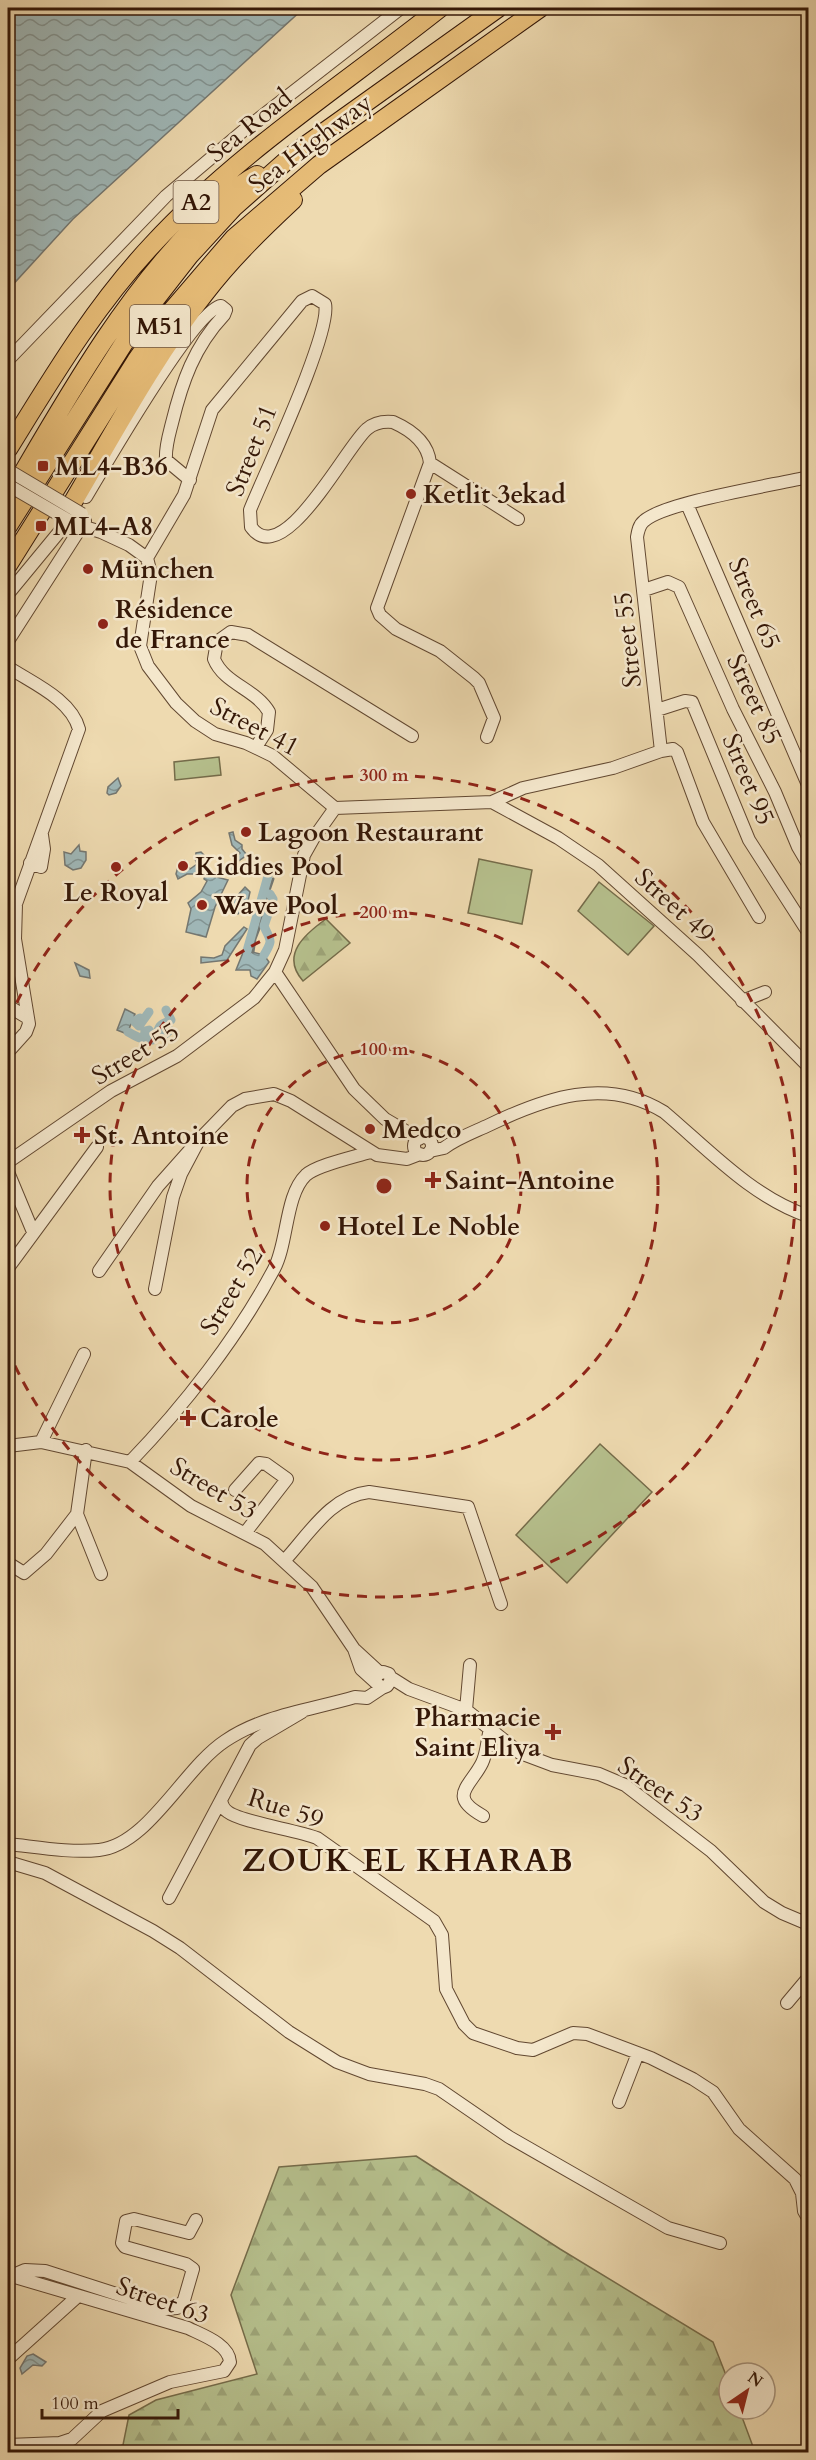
<svg xmlns="http://www.w3.org/2000/svg" width="816" height="2460" font-family="Cardo,serif">
<defs>
<pattern id="forest-firs" width="22" height="20" patternUnits="userSpaceOnUse" patternTransform="scale(1.5)"><rect width="22" height="20" fill="#b6c08d"/><path d="M5 1l3.5 6h-7zM16 11l3.5 6h-7z" fill="#9da478"/></pattern>
<pattern id="water-waves" width="16" height="10" patternUnits="userSpaceOnUse" patternTransform="scale(1.5)"><rect width="16" height="10" fill="#9fb7b7"/><path d="M0 5q4-4 8 0t8 0" fill="none" stroke="#829493"/></pattern>
</defs>
<rect width="100%" height="100%" fill="#eedab0"/>
<filter id="stains"><feTurbulence type="fractalNoise" baseFrequency=".00333" numOctaves="4"/><feColorMatrix values="0 0 0 0 .2 0 0 0 0 .09 0 0 0 0 .02 0 0 0 .5 -.17"/></filter>
<radialGradient id="worn" r=".72"><stop offset=".6" stop-color="#630" stop-opacity="0"/><stop offset="1" stop-color="#630" stop-opacity=".3"/></radialGradient>
<path fill="url(#forest-firs)" stroke="#756c4a" stroke-width="1.5" d="M326,919L350,943L303,981C280,955 305,934 326,919Z
M416,2156L560,2249L713,2342L729,2383V2409H739L755,2452H364L316,2448L296,2452H99L123,2445L129,2415L156,2400L257,2374L231,2295L279,2167Z"/>
<path fill="#b6c08d" stroke="#756c4a" stroke-width="1.5" d="M219,757L221,775L175,780L174,762Z
M479,859L532,870L522,924L468,913Z
M599,882L654,926L628,955L578,911Z
M600,1444L652,1492L567,1583L516,1535Z"/>
<path fill="url(#water-waves)" stroke="#747771" stroke-width="1.5" d="M8,8H304L73,219L8,290Z
M118,778L121,786L116,793L109,795L107,793L108,787Z
M233,832L235,840L242,845V849L247,855L233,865L232,872L227,870L228,866L240,853L232,845L229,833Z
M79,845L80,851L86,852V860L81,868L73,870L65,865L64,852L71,854Z
M201,852L205,856L206,862L201,865L199,874H187L178,879L176,874L179,863L184,860L190,869L197,864L195,859L196,853Z
M205,874L228,880L215,907L206,937L186,932L191,909L188,903L201,892L207,881L204,879Z
M245,887L250,892L247,905L238,914L230,912L229,905Z
M244,927L247,929L227,960L201,963V957L214,958L222,955L225,946Z
M244,950L264,955L269,962L257,979L251,976L250,970H236Z
M75,963L89,970L90,978L80,976Z
M125,1009L135,1014L127,1034L117,1030Z
M33,2354L46,2362L42,2366L33,2365L22,2374L20,2368L27,2356Z"/>
<g fill="none" stroke-linecap="round" stroke-linejoin="round">
<path stroke="#747771" stroke-width="3" d="M250,952L260,926L265,900
M253,952L257,925L273,879"/>
<path stroke="#9fb7b7" stroke-width="9" d="M247,951L268,876
M264,955C274,938 270,941 264,926L273,899L270,894
M140,1018L134,1021L139,1026L149,1012
M128,1032C136,1036 145,1043 153,1036L149,1030L145,1031L144,1038L146,1040H153C156,1035 159,1030 162,1025H167L168,1031L164,1034L159,1031C160,1027 161,1024 166,1023L167,1025L169,1031L164,1035L158,1031C159,1024 165,1023 171,1020L166,1010"/>
<g stroke="#624831" stroke-width="14">
<path id="minor" d="M8,360L166,196L243,131L401,8
M430,463L518,519
M86,497C104,467 194,310 221,306L226,310L224,315C194,347 182,382 172,423C169,435 165,447 166,460L190,480
M687,504L808,785
M75,524L101,532L129,545L147,558L151,574L140,646L148,666L176,703L195,721L215,734L246,743L273,756L335,808
M147,558L184,495L212,410L302,301L312,296L325,304C332,332 264,475 250,510L251,527C283,572 347,445 367,429C375,422 383,421 393,422C411,430 428,443 430,463L377,608L380,615L396,629L440,651L474,678L479,683L494,718L487,737
M644,590L668,582L679,587L733,709L775,792L798,847L808,864
M8,594L74,514
M8,641L85,521
M8,667C32,683 71,699 79,729L16,904L15,939L29,1024L26,1032L8,1052
M657,710L685,701L692,702L749,840L808,932
M256,747L267,730L269,712C256,689 224,684 214,659L217,642L231,632L248,635L412,736
M661,751L673,749L677,752L703,822L759,917
M492,802L558,838L598,865L698,955L808,1066
M335,808L492,802L523,788L613,768L661,751L637,537C638,531 639,525 644,521C665,502 775,485 808,477
M30,863L41,867L44,849L42,835
M275,972L354,1089L385,1119L419,1139
M742,1001L765,992
M8,1006L28,1018
M414 1146a9 9 0 1 1 18 0a9 9 0 1 1-18 0Z
M430,1151L444,1148C457,1138 474,1132 489,1125C545,1098 606,1076 664,1112C709,1150 752,1197 808,1216
M8,1162L111,1091L177,1056L254,998L275,972L285,950L304,855L313,839L335,808
M8,1172L33,1232
M8,1268L97,1147
M99,1271L158,1186L190,1150
M155,1289L173,1197L181,1174L199,1140L232,1106L245,1099L274,1094L291,1101L377,1155L407,1159L420,1154
M41,1442L84,1354
M8,1446L41,1442L130,1462L191,1506L265,1544L312,1587L354,1649L361,1669L382,1688L387,1686L391,1680L389,1674L383,1672L377,1675L375,1681
M86,1450L77,1514L101,1574
M130,1462C183,1407 238,1337 274,1269C288,1243 285,1195 306,1175C317,1165 354,1157 370,1152
M235,1490L259,1463L266,1464L287,1479L245,1533
M285,1560C309,1534 331,1496 369,1492L468,1507L501,1604
M8,1563L24,1573L46,1554L77,1514
M355,1650L380,1673
M390,1677L409,1689L466,1710L520,1753L552,1765L599,1774L625,1785L711,1851L764,1902L782,1913L808,1924
M466,1710L470,1665
M302,1712L258,1738L250,1745L221,1800C222,1805 223,1809 228,1812C241,1822 296,1830 317,1838L434,1921L442,1935L446,1989L464,2024L473,2033L517,2048L533,2050L573,2033L587,2034L651,2058L693,2079L713,2092L739,2129L795,2179L802,2193L804,2211L808,2218
M483,1816C447,1796 470,1787 482,1763C487,1753 487,1740 490,1729
M8,1844C37,1847 70,1853 99,1850C148,1845 184,1768 225,1741C263,1715 311,1710 355,1697L367,1698L382,1688
M8,1862L45,1873L153,1931L180,1948L289,2032L337,2062L369,2074L425,2084L439,2089L509,2137L668,2228L720,2243
M169,1898L221,1800
M787,2003L808,1978
M619,2102L638,2053
M8,2275L188,2328C202,2335 229,2344 230,2362L224,2371L170,2382L102,2411L72,2439L60,2443L8,2445
M11,2276L25,2270L45,2271L132,2299L166,2309L177,2308L184,2300L193,2269L186,2264L125,2247L122,2243L126,2221L134,2219L189,2233L196,2220
M8,2359L78,2296"/>
</g>
<g stroke="#341707" stroke-width="20">
<path id="highway" d="M8,449C52,378 94,307 152,245C236,154 343,85 440,8
M14,488C68,396 121,301 197,224C216,205 233,188 257,175
M64,517C109,442 150,362 205,293C231,259 262,229 293,200
M8,526L136,324L189,256L234,207L295,153L498,8
M8,565L136,361L168,315L234,238L319,165L540,8"/>
</g>
<use href="#minor" stroke="#f4e7cc" stroke-width="12"/>
<use href="#highway" stroke="#e7bd78" stroke-width="18"/>
<g stroke="#624831" stroke-width="14" stroke-linecap="butt">
<path id="minor-bridge" d="M8,470L82,514
M8,485L75,524"/>
</g>
<use href="#minor-bridge" stroke="#f4e7cc" stroke-width="12"/>
</g>
<g fill="none" stroke="#8f2418" stroke-width="3" stroke-dasharray="10 8">
<circle cx="384" cy="1186" r="137"/>
<circle cx="384" cy="1186" r="274"/>
<path d="M9 1019A411 411 0 1 1 9 1353"/>
</g>
<g fill="#8f2418" stroke="#f4e7cc" stroke-width="2">
<rect x="37" y="460" width="12" height="12" rx="3"/>
<circle cx="411" cy="494" r="6"/>
<rect x="35" y="520" width="12" height="12" rx="3"/>
<circle cx="88" cy="569" r="6"/>
<circle cx="103" cy="624" r="6"/>
<circle cx="246" cy="832" r="6"/>
<circle cx="183" cy="866" r="6"/>
<circle cx="116" cy="867" r="6"/>
<circle cx="202" cy="905" r="6"/>
<circle cx="370" cy="1129" r="6"/>
<path d="M79 1126h6v6h6v6h-6v6h-6v-6h-6v-6h6z"/>
<path d="M430 1171h6v6h6v6h-6v6h-6v-6h-6v-6h6z"/>
<circle cx="325" cy="1226" r="6"/>
<path d="M185 1409h6v6h6v6h-6v6h-6v-6h-6v-6h6z"/>
<path d="M550 1723h6v6h6v6h-6v6h-6v-6h-6v-6h6z"/>
</g>
<g text-anchor="middle" stroke-width="5" stroke-linejoin="round" paint-order="stroke">
<g fill="#f4e7cc" stroke="#6e5542" stroke-width="1.5">
<rect x="173.5" y="181" width="45" height="42" rx="4.5"/>
<rect x="130" y="305" width="60" height="42" rx="4.5"/>
</g>
<g font-size="24" font-weight="bold" fill="#341707">
<text x="196" y="210">A2</text>
<text x="160" y="334">M51</text>
</g>
<g font-size="26" fill="#341707" stroke="#f4e7cc">
<text transform="translate(249 125) rotate(-39)" y="9">Sea Road</text>
<text transform="translate(310 143) rotate(-37)" y="9">Sea Highway</text>
<text transform="translate(251 450) rotate(-68)" y="9">Street 51</text>
<text transform="translate(755 603) rotate(67)" y="9">Street 65</text>
<text transform="translate(627 640) rotate(-96)" y="9">Street 55</text>
<text transform="translate(755 699) rotate(65)" y="9">Street 85</text>
<text transform="translate(255 726) rotate(28)" y="9">Street 41</text>
<text transform="translate(749 779) rotate(67)" y="9">Street 95</text>
<text transform="translate(675 905) rotate(42)" y="9">Street 49</text>
<text transform="translate(135 1053) rotate(-31)" y="9">Street 55</text>
<text transform="translate(231 1291) rotate(-59)" y="9">Street 52</text>
<text transform="translate(214 1488) rotate(31)" y="9">Street 53</text>
<text transform="translate(661 1789) rotate(34)" y="9">Street 53</text>
<text transform="translate(286 1808) rotate(18)" y="9">Rue 59</text>
<text transform="translate(163 2300) rotate(19)" y="9">Street 63</text>
</g>
<g font-size="26" font-weight="bold" fill="#341707" stroke="#f4e7cc" text-anchor="start">
<text x="55" y="475">ML4-B36</text>
<text x="423" y="503">Ketlit 3ekad</text>
<text x="53" y="535">ML4-A8</text>
<text x="100" y="578">München</text>
<text x="115" y="618">Résidence<tspan x="115" dy="30">de France</tspan></text>
<text x="258" y="841">Lagoon Restaurant</text>
<text x="195" y="875">Kiddies Pool</text>
<text x="116" y="901" text-anchor="middle">Le Royal</text>
<text x="214" y="914">Wave Pool</text>
<text x="382" y="1138">Medco</text>
<text x="94" y="1144">St. Antoine</text>
<text x="445" y="1189">Saint-Antoine</text>
<text x="337" y="1235">Hotel Le Noble</text>
<text x="200" y="1427">Carole</text>
<text x="541" y="1726" text-anchor="end">Pharmacie<tspan x="541" dy="30">Saint Eliya</tspan></text>
</g>
<g font-size="32" font-weight="bold" letter-spacing="1.5" fill="#341707" stroke="#f4e7cc">
<text x="408" y="1871">ZOUK EL KHARAB</text>
</g>
</g>
<circle cx="384" cy="1186" r="9" fill="#8f2418" stroke="#f4e7cc" stroke-width="3"/>
<g font-size="18" text-anchor="middle" font-weight="bold" fill="#8f2418" stroke="#f4e7cc" stroke-width="5" stroke-linejoin="round" paint-order="stroke">
<text x="384" y="781">300 m</text>
<text x="384" y="918">200 m</text>
<text x="384" y="1055">100 m</text>
</g>
<rect width="816" height="2460" fill="none" stroke="#eedab0" stroke-width="30"/>
<rect x="9" y="9" width="798" height="2442" fill="none" stroke="#341707" stroke-width="3"/>
<rect x="15" y="15" width="786" height="2430" fill="none" stroke="#341707" stroke-width="1.5"/>
<g transform="translate(747 2391) rotate(35)"><circle r="28" fill="#f4e7cc" stroke="#a7947d" stroke-width="1.5"/>
<path d="M0-4.5L10 22L0 15L-10 22Z" fill="#8f2418"/>
<text y="-9" font-size="16" font-weight="bold" text-anchor="middle" fill="#341707">N</text>
</g>
<path d="M42 2409v9h136v-9" fill="none" stroke="#341707" stroke-width="3"/>
<text x="51" y="2409" font-size="18" fill="#341707" stroke="#f4e7cc" stroke-width="4.5" paint-order="stroke">100 m</text>
<rect width="100%" height="100%" filter="url(#stains)"/>
<rect width="100%" height="100%" fill="url(#worn)"/>
</svg>
